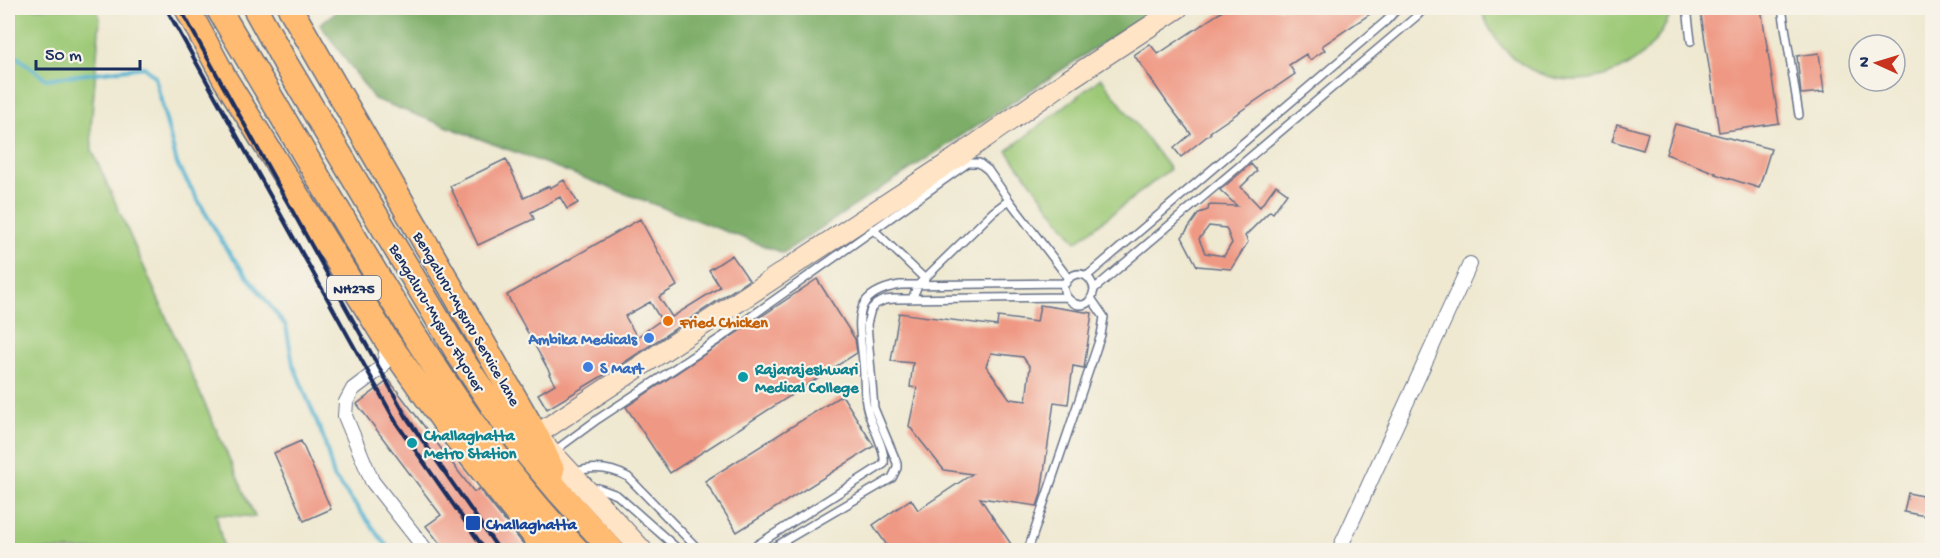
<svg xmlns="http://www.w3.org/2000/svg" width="1940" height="558" font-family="'Gochi Hand',sans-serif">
<rect width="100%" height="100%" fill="#f7f3e8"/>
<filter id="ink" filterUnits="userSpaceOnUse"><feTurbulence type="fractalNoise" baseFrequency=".0167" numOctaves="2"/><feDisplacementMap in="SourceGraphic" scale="12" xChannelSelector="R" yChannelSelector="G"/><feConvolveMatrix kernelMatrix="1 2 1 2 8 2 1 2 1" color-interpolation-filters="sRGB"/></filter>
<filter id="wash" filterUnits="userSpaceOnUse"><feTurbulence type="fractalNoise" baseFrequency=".008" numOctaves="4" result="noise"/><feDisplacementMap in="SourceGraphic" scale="24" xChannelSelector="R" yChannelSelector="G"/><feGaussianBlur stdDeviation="1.35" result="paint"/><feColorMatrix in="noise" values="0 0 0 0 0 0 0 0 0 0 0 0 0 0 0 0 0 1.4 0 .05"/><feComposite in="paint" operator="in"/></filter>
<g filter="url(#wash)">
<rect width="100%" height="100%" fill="#efe9d2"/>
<path fill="#9cc976" stroke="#5c7c6a" stroke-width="1.5" d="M8,8H97L100,19L91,127L92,150L255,517L216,514L224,550H8Z
M1481,8H1673C1639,103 1512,105 1481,8Z
M1101,78L1170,169L1076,242L1007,151Z"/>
<path fill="#7dad67" stroke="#4c6e62" stroke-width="1.5" d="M341,8H1156L783,253L374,99L320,24Z"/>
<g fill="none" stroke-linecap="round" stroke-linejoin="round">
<path stroke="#53b3d2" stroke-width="4" d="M8,50L46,79L144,67L155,77L177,164L227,250L286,326L293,364L324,439L334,477L390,550"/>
</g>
<g id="blocks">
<path fill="#ef9984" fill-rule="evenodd" d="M1227,8H1379L1322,46L1325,50L1310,60L1306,54L1289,65L1295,74L1210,132L1211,133L1181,157L1174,148L1191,134L1168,104L1134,55L1150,44L1158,54Z
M1700,8H1761L1779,123L1719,132Z
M1819,53L1824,92L1801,94L1797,56Z
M1617,124L1648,133L1643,150L1612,141Z
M1675,124L1771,149L1759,188L1715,174L1716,173L1666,154Z
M506,159L524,198L549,186L550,188L564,180L578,203L567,209L560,197L531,212L534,219L478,245L450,186Z
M1251,164L1257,171L1241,187L1260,207L1276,185L1287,193L1273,213L1270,211L1245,236L1248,242L1231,269L1197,266L1182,237L1199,213L1208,210L1209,205L1237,206L1220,190ZM1209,226L1226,228L1232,243L1224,256L1205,253L1199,239Z
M640,219L677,286L659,297L672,317L720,287L709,270L732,255L749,280L619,366L547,409L538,394L555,384L549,374L550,373L507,295ZM650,302L661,320L637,337L625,316Z
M817,279L855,339L857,353L670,473L626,407Z
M1040,305L1092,313L1084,368L1073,366L1068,404L1054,402L1041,494L1037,506L980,498L1015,550H890L873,525L911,499L918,510L972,474L944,470L909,426L917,388L910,387L913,363L891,361L899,313L997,326L998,317L1037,322ZM991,353L1023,357L1030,367L1026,401L1010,399L986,366Z
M389,380L474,492L479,489L528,550H445L426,526L441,515L357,404Z
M842,395L874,446L737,532L705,481Z
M301,441L331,509L304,521L274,453Z
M1908,493L1932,498L1931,517L1904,512Z"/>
</g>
</g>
<g filter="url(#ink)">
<use href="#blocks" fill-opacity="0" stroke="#657087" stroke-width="1.5"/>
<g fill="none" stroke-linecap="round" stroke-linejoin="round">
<g stroke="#657087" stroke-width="10">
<path id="lane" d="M1687,8L1691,41
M1782,8L1799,115
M873,229L925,279
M1087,276L1386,21L1398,8
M1094,289C1092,279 1084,271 1074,275C1044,287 1088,327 1094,289L1418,15L1424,8
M912,299L918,285L993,212L1009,200L1069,279
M553,452L598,419L722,337L968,163H979L988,170L1009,200
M572,473C591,466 610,467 628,477L699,550
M590,488H598L617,495L679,550
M749,550L884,464C886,450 872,426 868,412C863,397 865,377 863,362C860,322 848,294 900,285L1066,283
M769,550L892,478L897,468V463L874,408L867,324L871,309L876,304L885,300L894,299L1066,297
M1028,550L1101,335L1104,317L1091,298"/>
</g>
<g stroke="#657087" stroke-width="16">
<path id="street" d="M387,342L385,361L381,368L353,389L346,402L345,416L372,481L426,550
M1339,550L1470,264"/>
</g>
<g stroke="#657087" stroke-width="22">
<path id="secondary" d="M642,550L536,435L956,158L1068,80L1178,8"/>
</g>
<g stroke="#657087" stroke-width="27">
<path id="highway" d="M187,8L225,79L387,341L450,430L546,550
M218,8C272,100 326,191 381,282C440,377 499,470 577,550
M255,8L287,66L461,358L500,417L529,456L560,493L612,550
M290,8L536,435L552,470"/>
</g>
<use href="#lane" stroke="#fff" stroke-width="7"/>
<use href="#street" stroke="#fff" stroke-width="14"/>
<use href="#secondary" stroke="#ffe4c6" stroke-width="20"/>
<use href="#highway" stroke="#ffbb71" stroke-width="24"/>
<path stroke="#1b2f5e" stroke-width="4" d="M166,8L397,424L485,550
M180,8L407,418L499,550"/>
</g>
</g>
<circle fill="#e8710a" stroke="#f7f3e8" stroke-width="2" cx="668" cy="321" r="6"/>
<g fill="#3f7fe0" stroke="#f7f3e8" stroke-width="2">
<circle cx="649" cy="338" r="6"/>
<circle cx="588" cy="367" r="6"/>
</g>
<g fill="#0f9aa8" stroke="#f7f3e8" stroke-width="2">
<circle cx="743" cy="377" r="6"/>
<circle cx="412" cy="443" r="6"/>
</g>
<rect fill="#1a4fb4" stroke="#f7f3e8" stroke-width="2" x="465" y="515" width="16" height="16" rx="3"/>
<g text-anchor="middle" stroke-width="4.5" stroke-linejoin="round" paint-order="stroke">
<rect fill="#f7f3e8" stroke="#5d6a87" stroke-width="1.5" x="327" y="276" width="54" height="24" rx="4.5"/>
<g font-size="15" font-weight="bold" fill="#1b2f5e">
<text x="354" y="293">NH275</text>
</g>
<g font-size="16" fill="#1b2f5e" stroke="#f7f3e8">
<text transform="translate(438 317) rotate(59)" y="6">Bengaluru-Mysuru Flyover</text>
<text transform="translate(468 318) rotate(60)" y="6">Bengaluru-Mysuru Service lane</text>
</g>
<g font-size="16" font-weight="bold" fill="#c56008" stroke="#f7f3e8" text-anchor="start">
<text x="680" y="327">Fried Chicken</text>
</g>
<g font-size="16" font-weight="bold" fill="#366cbe" stroke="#f7f3e8" text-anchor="end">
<text x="637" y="344">Ambika Medicals</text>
<text x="600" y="373" text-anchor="start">S Mart</text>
</g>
<g font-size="16" font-weight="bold" fill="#0d838f" stroke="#f7f3e8" text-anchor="start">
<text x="755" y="374">Rajarajeshwari<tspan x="755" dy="18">Medical College</tspan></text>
<text x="424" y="440">Challaghatta<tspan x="424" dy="18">Metro Station</tspan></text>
</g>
<g font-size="16" font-weight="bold" fill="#164399" stroke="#f7f3e8" text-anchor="start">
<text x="486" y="529">Challaghatta</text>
</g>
</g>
<rect width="1940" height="558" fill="none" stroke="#f7f3e8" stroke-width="30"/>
<g transform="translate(1877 63) rotate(274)"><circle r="28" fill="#f7f3e8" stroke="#9fa5b1" stroke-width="1.5"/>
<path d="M0-4.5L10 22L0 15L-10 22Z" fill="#c8321e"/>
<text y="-9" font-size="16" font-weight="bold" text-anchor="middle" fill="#1b2f5e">N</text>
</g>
<path d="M36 60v9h104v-9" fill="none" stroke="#1b2f5e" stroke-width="3"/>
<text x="45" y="60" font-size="18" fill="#1b2f5e" stroke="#f7f3e8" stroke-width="4.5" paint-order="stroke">50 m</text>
</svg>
